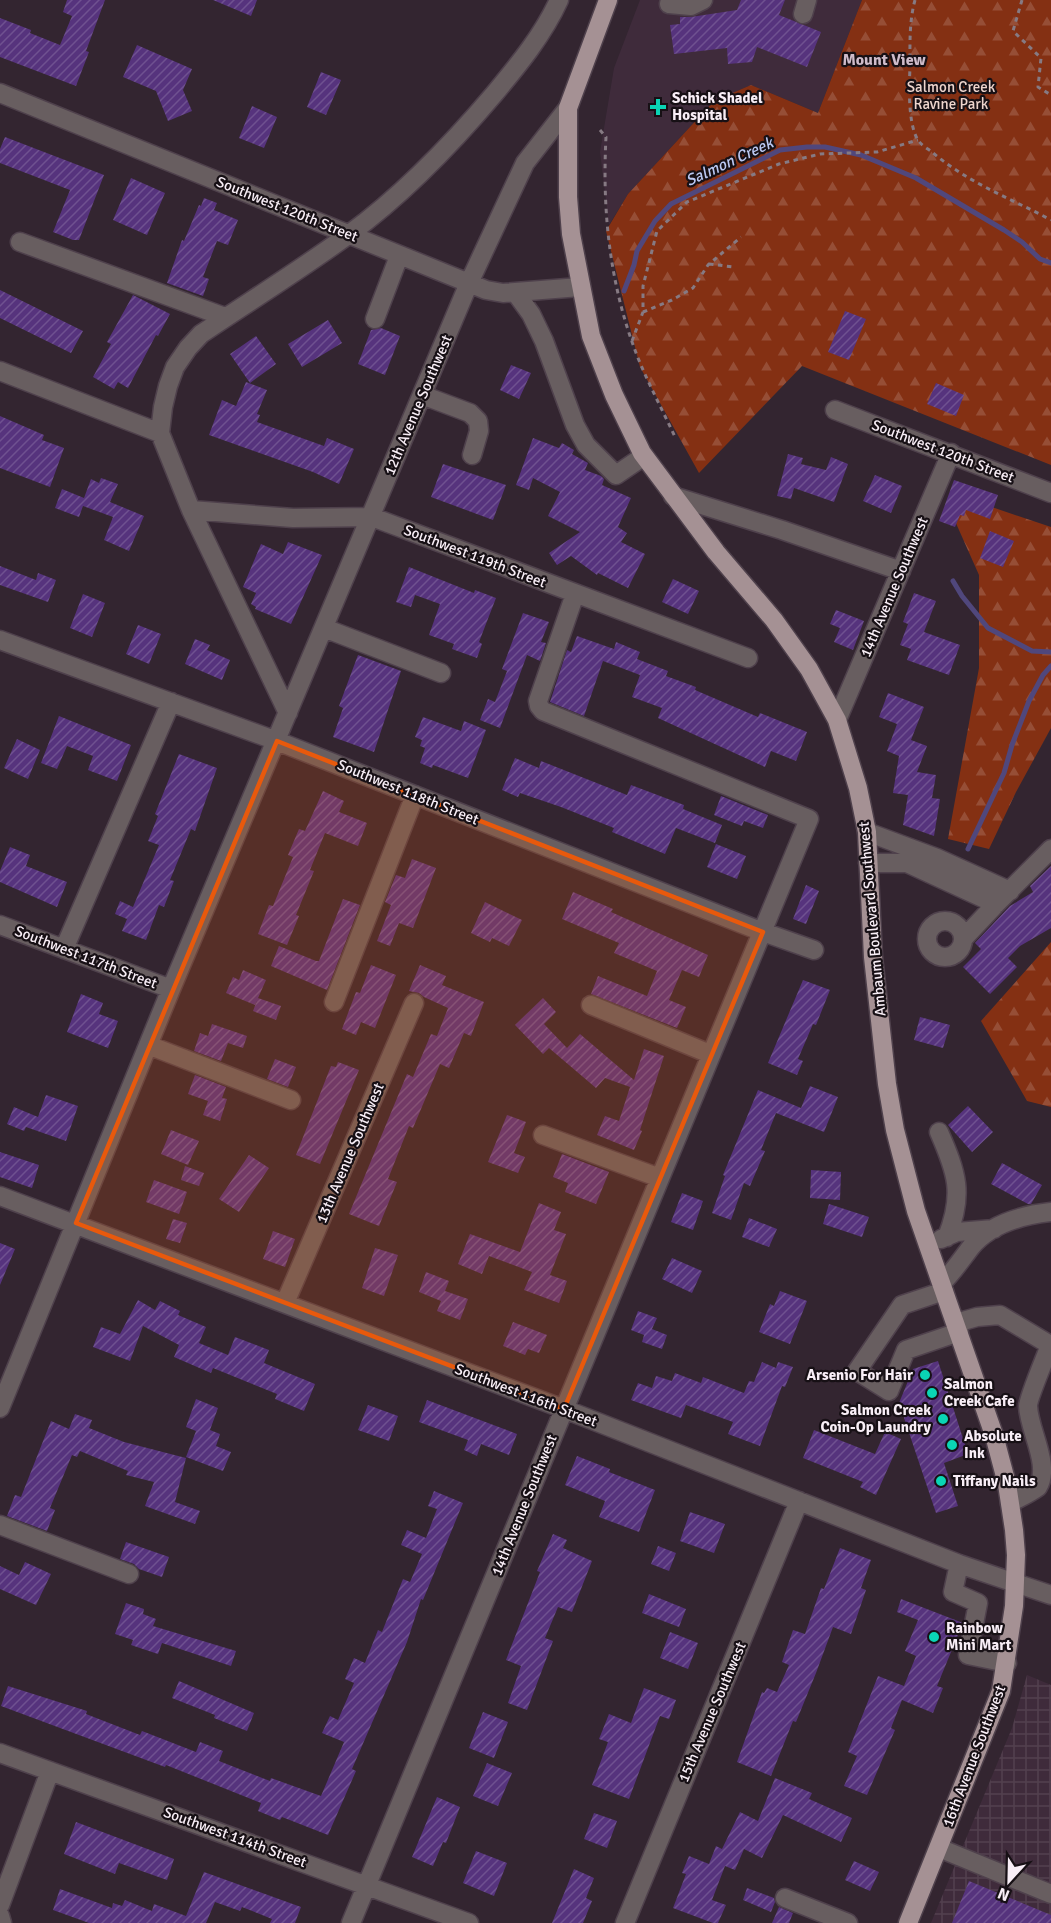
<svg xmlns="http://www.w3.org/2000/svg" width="1051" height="1923" font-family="Signika,sans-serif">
<defs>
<pattern id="industrial-grid" width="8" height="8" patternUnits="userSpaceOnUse" patternTransform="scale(1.5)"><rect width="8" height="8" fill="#3f2b3b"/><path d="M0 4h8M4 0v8" fill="none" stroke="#52404e"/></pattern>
<pattern id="forest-firs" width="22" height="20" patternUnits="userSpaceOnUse" patternTransform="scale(1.5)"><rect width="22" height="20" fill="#843013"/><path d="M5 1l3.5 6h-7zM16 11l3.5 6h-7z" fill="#964e36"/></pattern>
<pattern id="building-hatch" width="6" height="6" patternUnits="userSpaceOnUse" patternTransform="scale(1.5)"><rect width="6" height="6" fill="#56337d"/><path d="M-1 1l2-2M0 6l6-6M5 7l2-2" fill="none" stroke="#6f5190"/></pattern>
</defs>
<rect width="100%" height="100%" fill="#332530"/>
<path fill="#3f2b3b" d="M640,0H862L818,113L751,85L714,101L628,194L609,225L600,152L614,68Z"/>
<path fill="url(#industrial-grid)" d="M1027,1675L1051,1685V1923H931L1012,1728Z"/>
<path fill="url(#forest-firs)" d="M862,0H1051V465L802,366L699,473L640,367L606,231L628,194L714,101L751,85L818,113Z
M962,497L1051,527V728L1016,792L989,849L948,839L979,668V575L955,521Z
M1051,942V1107L1027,1101L981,1021Z"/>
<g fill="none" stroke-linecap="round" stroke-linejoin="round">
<path stroke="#50477c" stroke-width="5" d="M624,291L634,265L637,251L655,221L671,204L780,150L807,147H825L861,155L916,178L1004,230L1022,242L1040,259L1051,263
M953,581L962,596L988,628L1032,651L1051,652
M968,849L1004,773L1012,745L1029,701L1043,675L1051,666"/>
</g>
<path fill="url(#building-hatch)" d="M67,0H105L86,51L89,52L76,86L0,57V18L31,30L30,33L60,45L72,16L63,12Z
M213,0H257L251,16Z
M741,0H785L779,15L821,32L807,67L757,47L752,62L728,64L727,48L674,54L670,25L680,24V17H691L737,10Z
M137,45L192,69L183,90L192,111L168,121L156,91L123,77Z
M321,72L341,80L326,115L307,107Z
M252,106L277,117L264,148L239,138Z
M5,137L104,175L79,240H73L53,232L70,190L0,163V149Z
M131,178L165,193L147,235L113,220Z
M204,198L217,203L214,210L238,220L228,245L217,241L203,277L209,279L203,296L167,283L182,240L184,241L199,205L201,206Z
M0,290L83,331L71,353L0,318Z
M133,295L170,314L158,336L156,335L128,388L118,382L114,389L93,377L111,344L107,342Z
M845,311L866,319L849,360L828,352Z
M328,320L342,343L302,367L288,344Z
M381,328L400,336L385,375L358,364L371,330Z
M256,336L276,364L250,383L230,354Z
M511,365L531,373L519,399L500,390Z
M246,382L267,390L257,414L260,415L257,422L324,446L327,438L354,449L339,484L313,472L209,435L222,400L236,406Z
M936,383L964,395L956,416L927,404Z
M0,416L44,435L42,440L64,448L50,487L0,468Z
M533,438L559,448L562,443L574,450L572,454L588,463L585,470L601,476L604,479L602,485L631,498L618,527L627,533L621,542L645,554L628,588L598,573L597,575L571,556L557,565L549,553L580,532L548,516L560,492L533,478L529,490L516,485Z
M788,454L803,458L801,464L826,470L831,457L848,464L834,502L794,488L791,499L777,496Z
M443,464L506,485L493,520L431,497Z
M875,475L902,486L891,513L863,501Z
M101,478L118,484L110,502L144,516L129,551L104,540L113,517L83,506L79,517L55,508L62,489L84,498L91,479L99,483Z
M954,480L998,495L990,519L966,510L964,516L960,515L955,527L939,521Z
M990,531L1014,541L1003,567L980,558Z
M288,542L322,555L291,624L255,609L256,607L251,604L256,593L243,587L261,544L283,554Z
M0,566L36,580L38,573L56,580L48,602L0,585Z
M409,567L474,593L475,590L496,598L479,642L482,644L477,658L452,649L454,644L429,635L440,604L415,595L411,607L396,602Z
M673,579L699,591L688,614L662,602Z
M914,593L936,601L924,632L960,645L949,675L907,660L911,649L900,645L908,624L903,622Z
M83,594L105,603L92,637L70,628Z
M836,610L864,621L853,650L834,642L840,628L830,624Z
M523,613L549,622L541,642L546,643L540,661L527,655L500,728L480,720L488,699L495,702L507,671L502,669Z
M138,625L161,634L149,664L126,654Z
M577,636L614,649L616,642L640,652L637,659L668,671L666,676L696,687L695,690L758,717L760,713L807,732L796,761L771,751L765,767L658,718L662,708L632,697L640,675L603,661L584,716L550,702L567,650L571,652Z
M195,639L210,645L207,650L230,660L222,680L185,664Z
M358,655L401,671L374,752L333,737L343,708L339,706Z
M888,693L924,707L911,740L927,746L917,772L936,775L932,798L940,799L934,836L903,825L908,795L893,793L899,756L887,751L897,724L879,717Z
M59,716L131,745L117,781L88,770L93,756L67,746L57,769L41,763Z
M423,717L461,731L464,721L486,730L468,778L433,765L432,768L420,763L425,748L420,746L422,740L415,737Z
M17,739L40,750L28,779L4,768Z
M179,754L217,768L195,831L191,829L170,880L174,881L164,907L159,905L146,940L122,931L127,919L115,914L120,901L133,907L159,845L148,841L158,816L155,814Z
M515,758L539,768L541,761L627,795L631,785L684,805L683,809L722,825L715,843L676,828L665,854L612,832L614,828L561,807L520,793L518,797L502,790Z
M323,791L344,801L339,812L367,823L358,846L325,833L310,870L314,871L296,915L299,916L287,945L258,934L269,905L273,906L293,857L288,855L299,829L305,831Z
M721,796L768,815L763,828L744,821L742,826L714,815Z
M716,844L746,856L737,879L707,867Z
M10,847L30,855L26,866L67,882L57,907L0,882V871Z
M412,859L436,868L413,928L399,923L390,946L377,941L391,905L385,902L396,875L405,878Z
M1051,866V928L1020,946L1008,958L1017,967L990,994L963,967L981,949L975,943L1010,906L1033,892L1030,886Z
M806,885L819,891L806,924L793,919Z
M573,892L613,909L611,912L708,955L699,977L682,970L669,1000L686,1007L677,1028L591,994L598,976L647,996L657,971L614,953L619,943L562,919Z
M343,899L360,905L327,990L271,966L279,946L316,961H319Z
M485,902L522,920L509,946L492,938L490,942L471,933Z
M371,965L396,975L375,1028L361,1022L356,1035L342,1029L356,992L360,993Z
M420,965L446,976L442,985L484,1002L471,1036L464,1033L449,1068L440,1064L413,1128L409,1126L388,1179L397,1182L379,1226L349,1214L407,1074L413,1077L431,1034L437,1036L448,1008L424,997L419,993L409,991Z
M243,970L266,980L255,1005L226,993L233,977L239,980Z
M803,980L830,990L816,1025L813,1024L798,1059L803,1061L797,1075L768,1063Z
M81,994L103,1003L99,1014L118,1021L108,1048L67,1032Z
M258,998L281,1006L276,1020L253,1011Z
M543,998L556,1012L544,1024L567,1048L580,1034L634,1080L644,1049L664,1056L640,1130L642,1131L634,1150L597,1135L605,1116L619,1121L630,1087L605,1078L596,1088L549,1048L543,1054L515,1025Z
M920,1017L950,1025L943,1048L914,1040Z
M212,1024L247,1036L243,1048L228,1043L221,1061L194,1051L200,1033L208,1036Z
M275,1059L296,1067L288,1087L267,1079Z
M338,1062L359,1070L320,1164L296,1155L331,1066L336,1067Z
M195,1075L226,1087L222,1098L227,1099L220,1121L203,1115L208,1101L188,1094Z
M810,1086L838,1097L824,1132L776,1113L761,1150L765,1151L750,1186L744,1183L731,1220L712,1213L725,1176L723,1175L758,1090L801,1108Z
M46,1095L78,1106L66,1141L26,1127L24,1131L7,1124L14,1107L38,1117Z
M968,1106L993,1132L972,1152L948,1125Z
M507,1115L526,1122L514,1153L525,1157L518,1173L488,1162Z
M171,1130L199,1141L188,1165L161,1154Z
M0,1152L39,1165L32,1188L0,1177Z
M562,1154L609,1172L596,1204L565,1192L568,1183L553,1177Z
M249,1155L269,1168L239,1212L219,1199Z
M1002,1163L1042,1185L1031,1204H1028L991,1184Z
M185,1166L204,1173L199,1186L181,1180Z
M811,1170L841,1172L840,1200L810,1198Z
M154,1180L187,1192L179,1214L146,1202Z
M682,1193L703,1201L693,1230L671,1222Z
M539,1203L561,1212L554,1230L566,1234L550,1275L567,1281L559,1303L524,1290L532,1272L489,1256L482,1274L458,1264L470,1234L520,1252Z
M829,1204L869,1217L862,1237L823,1224Z
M749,1218L777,1229L769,1247L742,1237Z
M173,1219L187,1223L180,1243L166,1239Z
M273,1231L295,1239L285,1267L263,1259Z
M0,1243L15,1249L0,1285Z
M375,1248L398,1255L384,1296L362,1288Z
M672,1258L702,1271L692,1293L662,1279Z
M426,1272L449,1281L441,1301L419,1292Z
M445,1291L468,1299L460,1320L437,1311Z
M780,1291L807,1301L790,1344L759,1332L770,1304L774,1306Z
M138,1300L155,1310L160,1301L180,1311L178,1315L206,1327L199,1343L228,1355L235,1337L269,1350L264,1363L315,1384L304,1411L275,1399L277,1394L213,1368L211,1373L174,1357L179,1345L143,1326L130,1361L93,1347L101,1327L120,1334Z
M638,1311L657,1318L652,1329L667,1335L662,1349L642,1342L644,1335L631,1330Z
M513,1322L547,1335L539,1353L528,1349L525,1355L503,1346Z
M938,1361L968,1454L944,1463L958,1506L936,1513L899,1403L913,1369Z
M762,1362L776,1368L778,1362L793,1367L785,1387L782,1386L760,1446L728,1434L733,1422L686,1405L681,1418L631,1400L638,1383L652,1388L656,1376L672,1381L675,1373L701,1383L703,1377L744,1393L749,1381L754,1382Z
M196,1399L218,1408L210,1430L220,1434L216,1446L231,1452L223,1471L186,1457L196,1431L186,1427Z
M427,1400L517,1434L509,1455L481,1444L477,1456L464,1450L468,1440L419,1422Z
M368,1405L398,1416L389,1441L358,1430Z
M75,1414L92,1420L89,1428L124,1442L186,1458L175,1502L200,1511L195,1524L145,1506L154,1482L126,1475L128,1471L80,1451L77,1457L72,1455L50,1508L55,1510L47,1531L7,1516L15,1495L21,1497L51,1421L69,1429Z
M814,1430L875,1454L885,1432L901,1439L876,1495L860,1487L863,1482L803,1458Z
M577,1456L610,1469L609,1472L655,1490L639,1532L599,1517L605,1501L565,1485Z
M434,1491L463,1503L423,1600L421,1599L407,1642L352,1769L356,1771L328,1835L282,1817L280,1820L258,1811L261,1803L166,1765L165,1767L1,1706L8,1686L87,1711L86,1714L140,1735L142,1731L196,1752L200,1742L223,1751L219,1761L270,1781L271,1778L321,1796L344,1742L322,1733L330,1716L338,1720L354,1683L345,1679L354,1658L365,1663L378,1630L382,1632L403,1579L410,1582L422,1554L401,1545L407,1530L426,1538L437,1509L428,1506Z
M690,1512L725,1524L714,1553L680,1541Z
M553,1534L567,1540L563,1548L592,1561L572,1612L558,1607L545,1638L553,1641L527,1710L508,1703L521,1666L506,1660L540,1572L537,1571Z
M126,1542L169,1557L162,1577L139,1569L134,1564L120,1559Z
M658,1546L676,1553L669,1571L651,1564Z
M840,1548L871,1560L861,1588L866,1590L851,1634L833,1627L816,1673L796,1722L793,1721L771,1776L737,1762L762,1692L764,1693L767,1688L777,1692L789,1665L782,1662L793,1630L805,1634L821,1588L824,1589Z
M25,1562L51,1574L36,1605L0,1589V1566L19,1575Z
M649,1594L686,1609L679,1627L642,1613Z
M901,1599L963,1623L937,1686L943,1688L933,1713L902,1700L891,1728L895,1730L867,1795L844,1786L857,1756L848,1752L878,1676L904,1686L916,1656L905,1651L918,1620L897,1612Z
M126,1603L144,1609L143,1614L156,1619L153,1626L236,1651L231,1666L162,1643L158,1654L131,1645L133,1640L115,1634Z
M670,1632L698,1643L688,1669L660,1658Z
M179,1681L254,1713L247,1731L214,1718L215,1715L172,1698Z
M644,1688L676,1700L669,1719L660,1716L629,1799L592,1785L608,1742L599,1739L609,1714L631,1723Z
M483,1712L508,1722L494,1758L469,1748Z
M487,1763L512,1773L498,1806L473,1796Z
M775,1778L812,1793L809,1799L852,1818L841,1842L783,1815L762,1858L744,1849L735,1870L725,1866L712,1900L726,1905L718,1923H713L673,1908L686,1874L682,1873L689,1856L709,1864L716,1846L722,1849L740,1812L758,1821Z
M437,1797L460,1807L446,1843L443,1842L433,1866L412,1857Z
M594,1813L617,1821L607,1848L584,1839Z
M76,1822L174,1859L167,1880L119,1863L115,1874L64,1854Z
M476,1851L507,1863L494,1896L463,1883Z
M854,1861L879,1872L870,1891L845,1880Z
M574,1869L594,1878L586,1898L592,1901L583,1923H552Z
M204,1872L301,1907L295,1923H270L272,1919L242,1907L240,1911L215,1902L206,1923H89L53,1910L60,1889L112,1908L113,1903L122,1906L125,1900L152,1911L154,1904L186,1916Z
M969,1881L1051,1915V1923H952Z
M747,1888L774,1898L775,1902L771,1912L743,1900Z
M779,1907L793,1913L789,1923H772Z"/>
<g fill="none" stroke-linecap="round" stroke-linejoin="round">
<g stroke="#4f414c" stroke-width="21">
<path id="minor" d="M670,0L669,4L691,6L703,0
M803,14L807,0
M0,93L486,290L503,293L580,287
M20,242L225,317
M515,292L531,314L544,341L575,425L586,445L616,475L644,456
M375,319L399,256
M0,371L160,433
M422,395L470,413L478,421L479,431L472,455
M835,410L1051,493
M673,496L782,530L901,571
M191,510L293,518L372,517L748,658
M324,628L441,673
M0,640L277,741L763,932L814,950
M288,713L191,510L160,433L163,407L168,386L175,367L188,348L201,334C250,301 300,270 348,235C403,195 451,145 495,93C519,64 543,35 559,0
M837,720L951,453
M867,832L937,858L1010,891
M868,863H907L996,904
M927 939a18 18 0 1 1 36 0a18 18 0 1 1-36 0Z
M0,925L171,989
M963,939L996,904L1051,849
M64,949L171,702
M334,1002L415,795
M591,1005L710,1054
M148,1045L291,1100
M939,1132C957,1173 964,1194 947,1237
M543,1135L660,1178
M0,1196L564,1409L959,1564L1051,1595
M941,1239L957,1232L994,1229
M942,1283C953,1272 961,1260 971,1247C990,1224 1023,1215 1051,1212
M944,1291L902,1305L857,1371L889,1391L906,1350L959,1332
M285,1303L414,1003
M956,1323L977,1317L1000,1315L1050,1345C1046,1356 1028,1398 1028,1406C1029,1431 1051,1465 1038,1487C1030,1493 1019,1498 1010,1503
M0,1408L171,989L469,283L525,163L568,108
M0,1525L129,1574
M959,1564L953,1592L978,1603L968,1655L1007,1663
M0,1753L469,1923
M939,1848L1051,1894
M785,1898L848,1923
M0,1905L50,1771
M0,1916L2,1923
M351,1923L809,819L543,711L539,706L538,701L575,594
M625,1923L799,1501"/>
</g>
<g stroke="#4f414c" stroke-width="21">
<path id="major" d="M608,0L568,108V197L571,234L591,336L614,395L642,453L716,552L774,620L809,669L837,720L858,788L867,832L873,957L887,1084L895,1130L916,1211L994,1435L1007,1484L1014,1530L1016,1555L1014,1606L1001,1691L908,1923"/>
</g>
<path stroke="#867a83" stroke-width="3" stroke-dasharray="4.5 4.5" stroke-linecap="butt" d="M915,0C909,22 910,45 910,68C909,86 908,125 918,140C921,145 928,149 932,152C968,183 1010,198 1051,220
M1022,0L1013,31L1041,58L1038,87L1051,95
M600,130L606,137C602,213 610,287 638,358C649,385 663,411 675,437
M709,264L734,267
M643,312L672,300L693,288L708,265L741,237
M632,341L643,312V286L657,231L687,202L779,164L820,154L877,152L918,140"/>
<use href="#minor" stroke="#685e60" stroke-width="18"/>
<use href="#major" stroke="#a59194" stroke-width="18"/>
</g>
<path fill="#e8590c" fill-opacity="0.2" stroke="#e8590c" stroke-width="4.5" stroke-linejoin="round" d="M277,741L763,932L564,1409L76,1223Z"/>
<g fill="#0ad5b5" stroke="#171015" stroke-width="2">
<path d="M655 98h6v6h6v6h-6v6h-6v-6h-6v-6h6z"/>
<circle cx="925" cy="1375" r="6"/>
<circle cx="932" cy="1393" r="6"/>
<circle cx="943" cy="1419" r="6"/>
<circle cx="952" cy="1445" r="6"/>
<circle cx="941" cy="1481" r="6"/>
<circle cx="934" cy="1637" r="6"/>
</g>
<g text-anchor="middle" stroke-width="4.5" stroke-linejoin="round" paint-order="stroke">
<g font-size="15" fill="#eed5cd" stroke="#171015">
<text x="951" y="92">Salmon Creek<tspan x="951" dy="17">Ravine Park</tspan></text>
</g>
<g font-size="15" font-weight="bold" fill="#f8eef6" stroke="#171015" text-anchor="start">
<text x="672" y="103">Schick Shadel<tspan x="672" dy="17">Hospital</tspan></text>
<text x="913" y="1380" text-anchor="end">Arsenio For Hair</text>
<text x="944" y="1389">Salmon<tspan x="944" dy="17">Creek Cafe</tspan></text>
<text x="931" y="1415" text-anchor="end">Salmon Creek<tspan x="931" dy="17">Coin-Op Laundry</tspan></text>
<text x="964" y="1441">Absolute<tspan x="964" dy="17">Ink</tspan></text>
<text x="953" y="1486">Tiffany Nails</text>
<text x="946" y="1633">Rainbow<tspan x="946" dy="17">Mini Mart</tspan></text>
</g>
<g font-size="15" fill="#f8eef6" stroke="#171015">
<text transform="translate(287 209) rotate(22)" y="5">Southwest 120th Street</text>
<text transform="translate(418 405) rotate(-67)" y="5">12th Avenue Southwest</text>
<text transform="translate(943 451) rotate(21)" y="5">Southwest 120th Street</text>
<text transform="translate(475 556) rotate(21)" y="5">Southwest 119th Street</text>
<text transform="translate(894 587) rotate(-67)" y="5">14th Avenue Southwest</text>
<text transform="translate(408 792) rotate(22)" y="5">Southwest 118th Street</text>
<text transform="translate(872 919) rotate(-95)" y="5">Ambaum Boulevard Southwest</text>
<text transform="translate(86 957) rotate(21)" y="5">Southwest 117th Street</text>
<text transform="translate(350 1153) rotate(-67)" y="5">13th Avenue Southwest</text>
<text transform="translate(526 1395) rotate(21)" y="5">Southwest 116th Street</text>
<text transform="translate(524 1505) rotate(-68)" y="5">14th Avenue Southwest</text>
<text transform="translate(712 1712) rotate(-67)" y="5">15th Avenue Southwest</text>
<text transform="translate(974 1756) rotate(-69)" y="5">16th Avenue Southwest</text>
<text transform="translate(235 1837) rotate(20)" y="5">Southwest 114th Street</text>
</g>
<g font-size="16" font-weight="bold" fill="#cfbcca" stroke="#171015">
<text x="884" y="65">Mount View</text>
</g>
<g font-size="16" font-style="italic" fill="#bbc8f2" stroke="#171015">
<text transform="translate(729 161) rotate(-25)" y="6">Salmon Creek</text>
</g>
</g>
<g transform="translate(1009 1881) rotate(202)" stroke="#171015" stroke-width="4.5" paint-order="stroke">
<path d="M0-4.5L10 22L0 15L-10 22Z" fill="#f8eef6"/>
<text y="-9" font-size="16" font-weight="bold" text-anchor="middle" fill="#f8eef6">N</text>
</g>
</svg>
